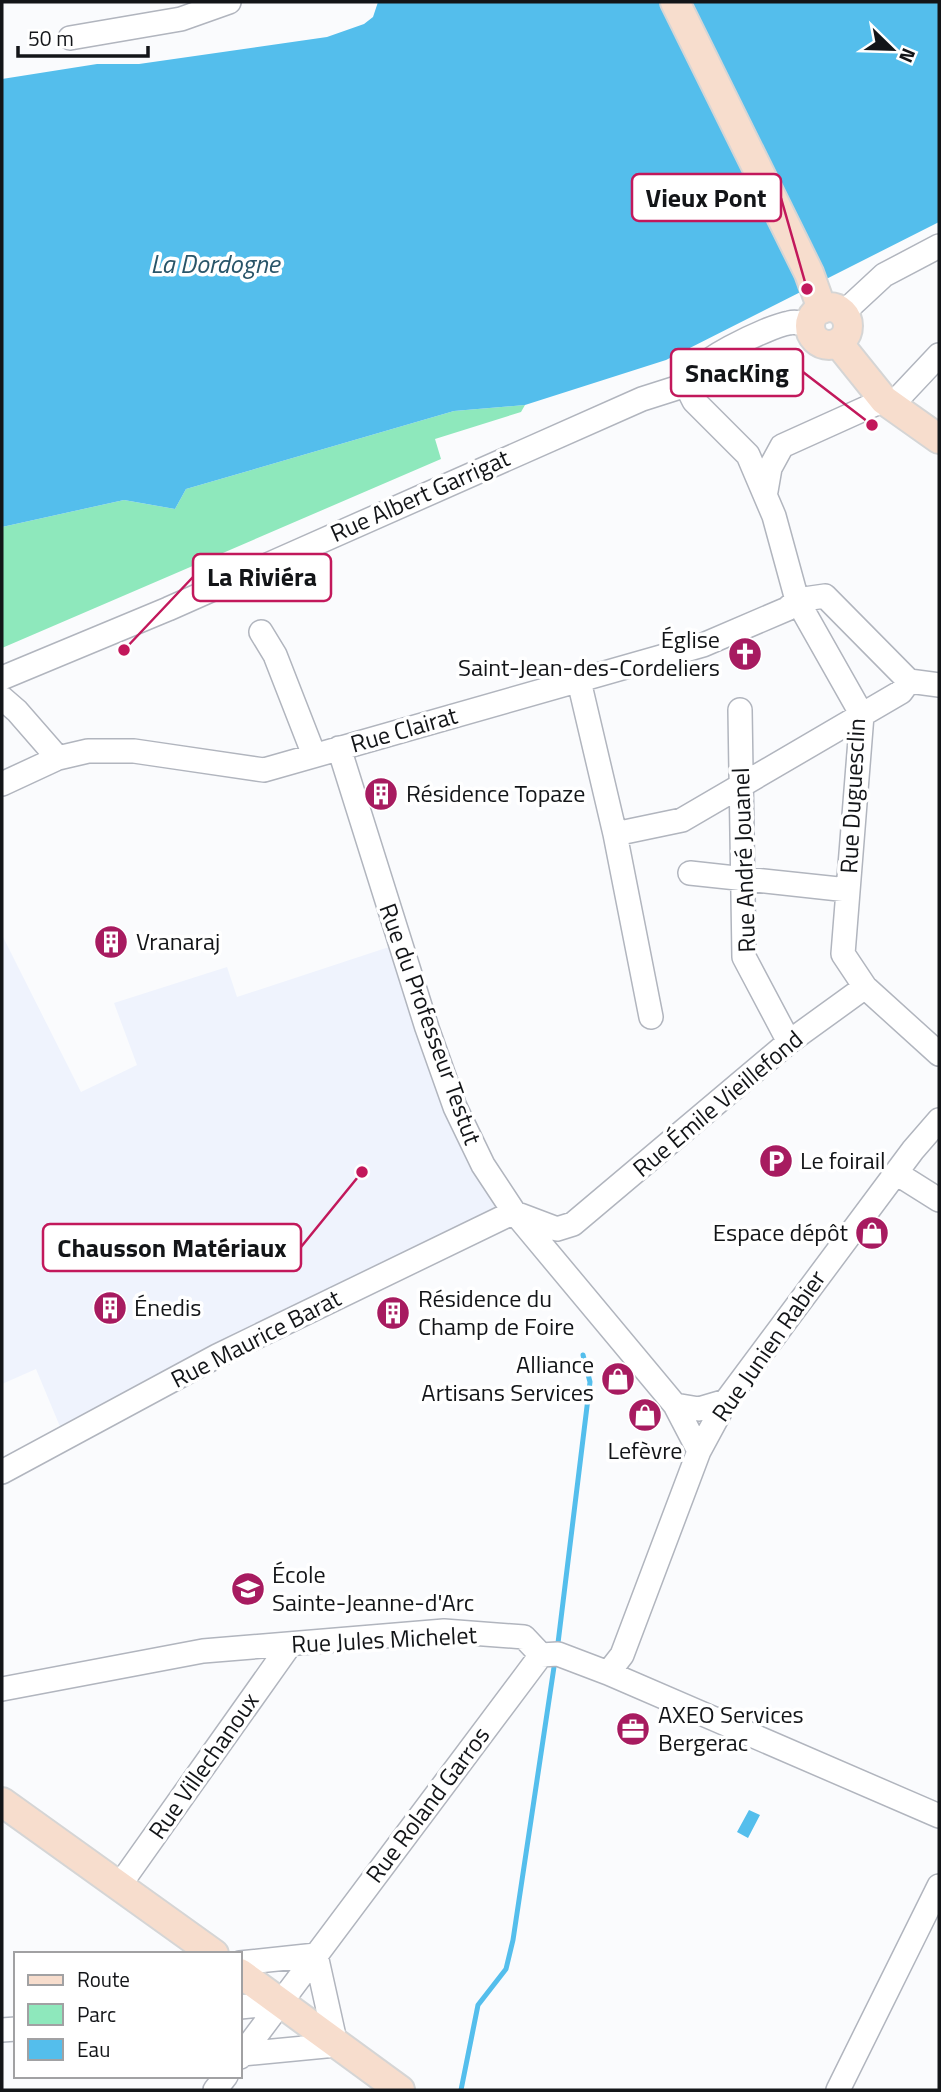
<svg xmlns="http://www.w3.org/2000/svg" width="941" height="2092" font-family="'Titillium Web',sans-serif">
<rect width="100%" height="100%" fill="#fafbfd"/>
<path fill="#eff3fd" d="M2,935L81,1092L137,1065L114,1003L227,967L237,997L389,947L437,1086L501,1211L61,1429L36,1369L2,1384Z"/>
<path fill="#8ee8bc" d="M525,405L521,412L435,439L441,459L2,648V527L124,500L175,509L186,489L454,411Z"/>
<path fill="#54beec" d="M378,2H939V222L666,360L525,405L454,411L186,489L175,509L124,500L2,527V79L97,64H139L327,37L364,24L373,17Z
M749,1810L760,1815L748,1838L737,1832Z"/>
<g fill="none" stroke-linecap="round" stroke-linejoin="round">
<path stroke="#54beec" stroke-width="5" d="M558,1643L590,1382L583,1355
M461,2090L478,2005L506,1969L513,1940L554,1667"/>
<g stroke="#b1b5be" stroke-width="26">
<path id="minor" d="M70,38L181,19L229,2
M843,313L884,275L939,246
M811,326C804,324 797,321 789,323C769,326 686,365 686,385L694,401L748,455L774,516L797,600L862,715L843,954L865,987L939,1054
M891,406L939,355
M766,491L770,468L782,446L884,400
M797,600L825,596L909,681L939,685
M261,632L275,655L314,755
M2,678L168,609L642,399L686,385
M579,681L615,834L682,820L901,692L909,681
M2,698L17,711L58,758
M740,710L744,957L789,1042
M339,748L427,1028L455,1107L483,1165L514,1212L675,1405L699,1451
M2,784L58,758L88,751H134L264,770L703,645L787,609L797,600
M615,834L651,1017
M690,873L848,890
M896,1173L939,1200
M520,1215L557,1229L573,1224L789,1042L865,987
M675,1405L699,1409L726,1401
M2,1472L217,1356L514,1212
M608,1673L622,1655L699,1451L726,1401L913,1150L939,1120
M2,1689L203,1651L444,1631L524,1637L541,1655L558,1654L608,1673L939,1816
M119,1886L289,1646
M240,1963L316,1955L336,2045L242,2054
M240,2007L280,2003
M2,2030L16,2029
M240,2057L541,1655
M215,2090L226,2076
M838,2090L939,1886"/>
</g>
<g stroke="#d5d5d5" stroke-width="32">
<path id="major" d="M675,2L809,273L822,309
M810 326a19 19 0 1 1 38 0a19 19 0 1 1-38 0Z
M839,344L884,400L939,439
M2,1802L214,1954
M240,1973L400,2090"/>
</g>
<use href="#minor" stroke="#fff" stroke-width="23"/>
<use href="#major" stroke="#f7ddcd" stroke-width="28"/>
</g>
<defs>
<g id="church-disc" transform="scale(1.75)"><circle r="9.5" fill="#a71b60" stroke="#fff"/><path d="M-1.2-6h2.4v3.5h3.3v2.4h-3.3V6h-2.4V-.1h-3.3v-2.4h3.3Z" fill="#fff"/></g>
<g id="building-disc" transform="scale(1.75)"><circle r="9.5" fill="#a71b60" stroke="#fff"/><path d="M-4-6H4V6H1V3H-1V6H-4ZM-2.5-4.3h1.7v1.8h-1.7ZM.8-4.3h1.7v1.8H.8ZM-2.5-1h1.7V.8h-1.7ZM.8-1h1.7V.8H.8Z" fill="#fff"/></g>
<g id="parking-disc" transform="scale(1.75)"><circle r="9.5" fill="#a71b60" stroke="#fff"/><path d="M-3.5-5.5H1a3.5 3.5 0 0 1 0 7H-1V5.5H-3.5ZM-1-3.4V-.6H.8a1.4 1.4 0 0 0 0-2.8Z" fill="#fff"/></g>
<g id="shop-disc" transform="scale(1.75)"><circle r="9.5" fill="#a71b60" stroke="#fff"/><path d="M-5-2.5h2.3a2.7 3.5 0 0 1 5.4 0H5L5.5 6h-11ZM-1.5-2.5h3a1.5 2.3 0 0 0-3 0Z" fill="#fff"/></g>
<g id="school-disc" transform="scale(1.75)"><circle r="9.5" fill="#a71b60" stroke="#fff"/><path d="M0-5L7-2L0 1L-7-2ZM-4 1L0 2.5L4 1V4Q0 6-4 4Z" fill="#fff"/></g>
<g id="office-disc" transform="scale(1.75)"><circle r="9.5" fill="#a71b60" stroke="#fff"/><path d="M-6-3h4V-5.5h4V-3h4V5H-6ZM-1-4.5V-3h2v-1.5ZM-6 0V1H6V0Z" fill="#fff"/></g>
</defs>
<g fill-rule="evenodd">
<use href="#church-disc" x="745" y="654"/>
<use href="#building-disc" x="381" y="794"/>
<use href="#building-disc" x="111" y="942"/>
<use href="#parking-disc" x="776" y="1161"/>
<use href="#shop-disc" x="872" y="1233"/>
<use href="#building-disc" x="110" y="1308"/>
<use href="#building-disc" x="393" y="1313"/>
<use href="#shop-disc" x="618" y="1379"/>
<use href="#shop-disc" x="645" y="1415"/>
<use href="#school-disc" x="248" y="1589"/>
<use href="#office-disc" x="633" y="1729"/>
</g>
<g text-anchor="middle" stroke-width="7" stroke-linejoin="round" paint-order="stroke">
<g font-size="24" fill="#131518" stroke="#fff">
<text transform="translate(420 496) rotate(-24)" y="8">Rue Albert Garrigat</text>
<text transform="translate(404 730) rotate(-16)" y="8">Rue Clairat</text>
<text transform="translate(853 796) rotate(-87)" y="8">Rue Duguesclin</text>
<text transform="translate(744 860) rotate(-92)" y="8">Rue André Jouanel</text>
<text transform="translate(430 1024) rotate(70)" y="8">Rue du Professeur Testut</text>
<text transform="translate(718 1104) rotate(-40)" y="8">Rue Émile Vieillefond</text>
<text transform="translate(256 1339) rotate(-27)" y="8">Rue Maurice Barat</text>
<text transform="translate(769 1346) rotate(-55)" y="8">Rue Junien Rabier</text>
<text transform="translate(384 1640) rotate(-3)" y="8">Rue Jules Michelet</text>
<text transform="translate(204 1766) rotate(-55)" y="8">Rue Villechanoux</text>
<text transform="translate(428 1805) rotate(-53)" y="8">Rue Roland Garros</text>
</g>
<g font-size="24" fill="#131518" stroke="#fff" text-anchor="start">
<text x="720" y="648" text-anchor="end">Église<tspan x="720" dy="28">Saint-Jean-des-Cordeliers</tspan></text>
<text x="406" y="802">Résidence Topaze</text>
<text x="136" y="950">Vranaraj</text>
<text x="800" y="1169">Le foirail</text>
<text x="848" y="1241" text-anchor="end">Espace dépôt</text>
<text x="418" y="1307">Résidence du<tspan x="418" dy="28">Champ de Foire</tspan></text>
<text x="134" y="1316">Énedis</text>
<text x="594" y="1373" text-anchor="end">Alliance<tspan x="594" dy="28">Artisans Services</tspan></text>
<text x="645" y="1459" text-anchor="middle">Lefèvre</text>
<text x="272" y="1583">École<tspan x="272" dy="28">Sainte-Jeanne-d'Arc</tspan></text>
<text x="658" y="1723">AXEO Services<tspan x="658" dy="28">Bergerac</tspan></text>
</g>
<g font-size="26" font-style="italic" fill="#295569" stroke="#fff">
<text x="215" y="273">La Dordogne</text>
</g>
</g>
<path fill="none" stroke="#c2185b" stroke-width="2.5" d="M807 289L781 198M872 425L803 372M124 650L193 577M362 1172L301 1247"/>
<g fill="#c2185b" stroke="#fff" stroke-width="2.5">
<circle cx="807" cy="289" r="7"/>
<circle cx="872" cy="425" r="7"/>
<circle cx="124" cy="650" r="7"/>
<circle cx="362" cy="1172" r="7"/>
</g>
<g fill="#fff" stroke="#c2185b" stroke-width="2.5">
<rect x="632" y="174" width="149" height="47" rx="7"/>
<rect x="671" y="349" width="132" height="47" rx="7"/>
<rect x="193" y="554" width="138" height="47" rx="7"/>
<rect x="43" y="1224" width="258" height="47" rx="7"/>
</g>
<g font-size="26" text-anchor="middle" font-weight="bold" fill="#131518">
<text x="706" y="207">Vieux Pont</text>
<text x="737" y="382">SnacKing</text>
<text x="262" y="586">La Riviéra</text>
<text x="172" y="1257">Chausson Matériaux</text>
</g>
<rect width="941" height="2092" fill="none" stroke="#131518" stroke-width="7"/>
<rect x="14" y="1952" width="228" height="126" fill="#ffffff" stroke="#a1a1a3" stroke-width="2"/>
<rect x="28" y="1975" width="35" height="10" fill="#f7ddcd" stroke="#a1a1a3" stroke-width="2"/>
<text x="77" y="1987" font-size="21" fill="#131518">Route</text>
<rect x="28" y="2004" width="35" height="21" fill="#8ee8bc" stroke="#a1a1a3" stroke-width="2"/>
<text x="77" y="2022" font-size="21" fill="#131518">Parc</text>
<rect x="28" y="2039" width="35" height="21" fill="#54beec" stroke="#a1a1a3" stroke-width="2"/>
<text x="77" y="2057" font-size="21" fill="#131518">Eau</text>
<g transform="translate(892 49) rotate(113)" stroke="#ffffff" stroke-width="5" paint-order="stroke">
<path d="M0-5L12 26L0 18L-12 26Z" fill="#131518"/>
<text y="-10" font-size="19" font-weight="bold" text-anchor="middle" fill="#131518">N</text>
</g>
<path d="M18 46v10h130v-10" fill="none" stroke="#131518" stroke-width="3.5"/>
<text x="28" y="46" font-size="21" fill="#131518" stroke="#ffffff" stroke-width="5" paint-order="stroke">50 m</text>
</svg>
